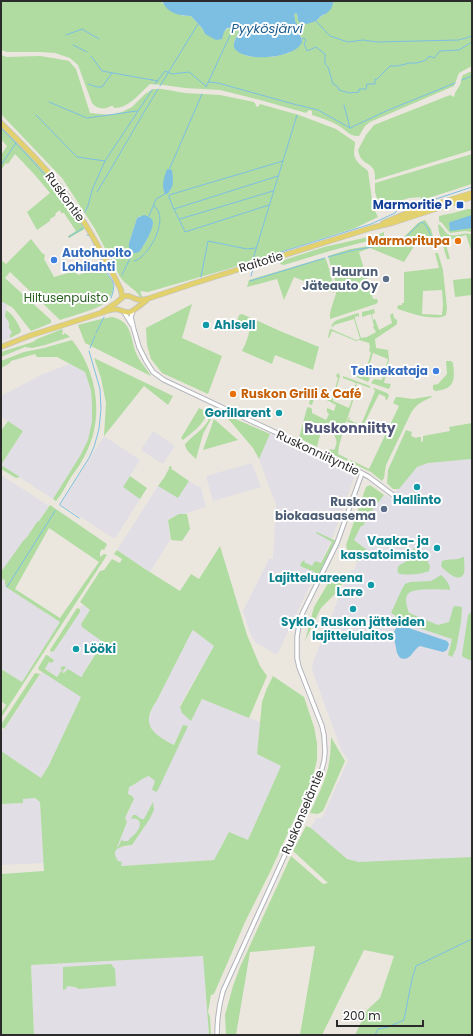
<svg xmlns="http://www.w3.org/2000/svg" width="473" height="1036" font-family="Poppins,sans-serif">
<rect width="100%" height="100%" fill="#ebe7df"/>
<path fill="#e1dee5" d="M1,301L7,304L5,316L9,323V328L12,332L10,335V338L3,341L1,339Z
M69,364L85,372L88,380L91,390L92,405V422L88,440L80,456L53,499L1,465L23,431L3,418L1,419V396L41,375Z
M153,431L175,446L163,464L141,450Z
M270,434L295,447L351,473L353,475L354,478L332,539L277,655L255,642L250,633L243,611L269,559H273L276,505L259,459Z
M104,436L140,460L123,487L140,499L116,537L113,538L61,504Z
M468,459H472V857L365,863L352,861L347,859L311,828L316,818H322L348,760L342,752L312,670L313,662L342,589L351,571L355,569L357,561L364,548L354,540L361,526H363L370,513L384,495L390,498L417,467L428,463Z
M252,463L261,487L213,501L206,476Z
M1,475L49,506L1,579H5L6,587L60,622L22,682L1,669Z
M189,481L201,488L206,507L167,519L168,520L170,540L150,572L117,550L158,486L178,498Z
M82,605L90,610L81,624L82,627L103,641L83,673L84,674L81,677L68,669L64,673L62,672L65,667L61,668L63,670L58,677L45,669L50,661L54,659L49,656L51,652L54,651L80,612V608Z
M193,630L214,646L180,705L181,711L191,720L202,699L260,722L257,754L281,766L248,840L229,832L214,860L121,866L116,858L115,854L116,850L118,848L132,845L149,820H141L138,816L134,818H137L139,820L140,825L139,829L128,842L123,841L118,847H116L127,822L125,818L134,800L128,794L129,787L133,785L143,778L149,776L155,781L157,792L183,725L174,745L160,738L154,732L149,724V717L154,705L156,702L191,633Z
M42,672L81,697L49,765L41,778L1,751V734Z
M35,798L40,802L44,863L1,865V804L23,803V799Z
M203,956L209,1035H34L31,965Z"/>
<path fill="#b0dca1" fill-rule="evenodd" d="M1,1H162V3L183,16H191L202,28L205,34L224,32C228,27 232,26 239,29V31L234,42L246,56L256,57H273L289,53L302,39L300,33L299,27L295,21L294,15L296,13L297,14L298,20L316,21C325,12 329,14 334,1H472V66L459,73L454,86L370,122L365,126L359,136C350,137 346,130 339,126C331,121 321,118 312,115V111L309,110L306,113L260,100L220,90L185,88L163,85L150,84C139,94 129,108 114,108L113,106H111C105,110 96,109 92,103L78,65L70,58L55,53L40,52H7L1,50Z
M1,55L7,57L40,56L53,58L69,61L76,69L90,113L110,115L122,112L132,107L145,94L153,89H162L185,93L220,95L254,102L257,107H258L260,104L299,115L328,126L336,129L355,142C355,146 354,149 354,153C354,161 362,166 368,171L373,207L378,217L355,228L228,269L148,292L140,291L143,299H141C137,289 126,286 120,277L95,229L62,178L1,114ZM140,216L153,222V224C149,234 145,250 134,253L129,250V243L137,218Z
M472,71V150L375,180C375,177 375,173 374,170C369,161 361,165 358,150L366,135L374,125L450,95L454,97L455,93L460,85L462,77L463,75Z
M1,126L39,165L61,191L85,225V228L83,230L69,238L68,236L76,231L64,213H61L60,210L56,213L55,216L50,219V221L37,230L27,212L50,193L34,174L15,154L8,164L6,163L1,170L2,172L1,174V155L7,146L1,139Z
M472,154V184L422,200L420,197L409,198L390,204L378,202L375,192V183Z
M468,209H472V232L465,231L450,233L442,223L439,221V216L453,213Z
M425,220L431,229L436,248L434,250L430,238L416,243L404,262L370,248L359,252L373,299H377L378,302L376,304L330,319C329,309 336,298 337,288L328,256L350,249L390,243L400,240L402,246L403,245L402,239L418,223Z
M438,224C443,226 445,234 450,235C457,237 465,231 472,235V253L466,235L445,241L450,259H447L439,232Z
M384,232V238C350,244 317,255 284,265L280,264L281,261L324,247L377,235Z
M31,239L42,253L45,255L44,259L54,277L75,271L78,275L101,267L103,268C106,273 111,278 113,284C114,290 111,297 107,301C100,309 71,316 60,320L10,272L5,278L51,320V323L31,331L13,308L1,301V260L6,264Z
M435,253H438L443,270L447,308L446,315C436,322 409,313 398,309L397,307L399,305H402V303H404V272L439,268ZM442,290L443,305L442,315L422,314L423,291Z
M323,258L326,259L335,289L334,293L294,277L284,300L277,279L247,287L249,280Z
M472,278V295L455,297L453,280Z
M192,304L182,338L222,356L208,394L162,373L151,359L147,345L146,328Z
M374,309L375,313L372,314L373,320L375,319L379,330L392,323L390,315L393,313L394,318L397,320V323L396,325L375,339L376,348L388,350L389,359L384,383L391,384L389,389L371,383L374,379L382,380L388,359L373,353L366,376L370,378L368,382L352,375L354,372L365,375L371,352L369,351L370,347L369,343L359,340L356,341L332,331L329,338L328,337L330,329H331L356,340L360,339L354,319L334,325L333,327L331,326L334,322L337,320L358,313L359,314V318L358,316L355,317V319L361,338L367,337L376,332L373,327L374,326L371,314L362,317V312Z
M6,310C14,315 17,322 21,330L20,333L10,338V335L12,332L9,328V323L5,316Z
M242,314L280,331L319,347L313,370L275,355L272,364L242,351C245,345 253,329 247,324C245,322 240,322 237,322L239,315Z
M112,317C133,321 130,340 137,355C140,362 147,369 151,376L85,343L78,325L101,319Z
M62,329L63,331L62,333L63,335L65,333L70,337L45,345L32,348L25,347L1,357V352L33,342L37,339Z
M72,340C97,371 104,415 87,451C83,460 77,469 71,477C66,485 62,494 56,501L53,499L80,456L88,440L92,421V405L91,390L85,372L57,357H37L35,354L11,361L10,363L1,368V361L24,352L44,348Z
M94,358L173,396L168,405L144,386L104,436L106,403L101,378Z
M446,361H451L453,363C455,380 455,389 435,391L433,389V385L438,384L447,374Z
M338,373L339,374L340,376L333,401L349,408L352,399H351L356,383L343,378V376L370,386V388L357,383L356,387L357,388L347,420H348L349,417L350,418L349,420L361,425L375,391V390L373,389L374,388L387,393L389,395L387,400L385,399L386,397L379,394L364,424H363L361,427L346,421L339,446L338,454L348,459L347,461L328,452L330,449L334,450C338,442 337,440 332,431C319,426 320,438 317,447L299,438L307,408L309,407L312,409V413L326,420L329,414L327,412V408L334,411L336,405L321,397L320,398L315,396L312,405L309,404L312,391L317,392V394L326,399L327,395L333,397L338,378L336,376Z
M431,396L432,397C423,401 416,404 411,413L386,465L384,478L382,481L371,472L350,462L351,460L369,469L399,406L393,403L396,397H398L413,399Z
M215,407L211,419L203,434L196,459C192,455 185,450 185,444C192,436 202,431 208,421C210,416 211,410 215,407Z
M199,408L208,412C203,425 193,432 183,440L181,438Z
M224,414L270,434L259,459L253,448Z
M214,419L238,440L203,450Z
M8,421L23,431L1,465L20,477L16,478L1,469V431Z
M472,423V459L428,463L417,467L399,489H393L387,483L388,470L406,430L412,432L411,436L416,438L418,437H421V442L423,441V436L450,431L449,427Z
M170,466L172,467L171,469L173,470L189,481L178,498L158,486L166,475V474L169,469V467Z
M130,476L147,488L140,499L123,487Z
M370,485L384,495L370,513L363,526H361L354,540L367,550C366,553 364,557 362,559C354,567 347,552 346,545L366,487Z
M50,505L107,544L104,550L102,549L100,552V557L104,554L107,555L1,718V713L6,705L1,701V669L22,682L60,622L6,587L5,584V580L1,579V572L23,541L27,537L37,522L39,521ZM49,528L99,562L60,618L15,589Z
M179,514H187L190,529L182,541L171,540L168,520Z
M317,532L336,541L320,574H318L310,570L302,567L300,565L301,563L304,560H305L304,562L312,566L315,561L321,563L332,542L316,533Z
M220,546L247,635L260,666L267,676L249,718L202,699L191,721L182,713L180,707L214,646L193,630L191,633L156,702C153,705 152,709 150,713C144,730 162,739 174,745L183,725L188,726L157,792L152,790L155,781L149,776C141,778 137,784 129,787L128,794L132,796L134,799L125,818L127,822L117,847H118L122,839L123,841H128C131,837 137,833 139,828C142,821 137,817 131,819L133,815H136L141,819H144L153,802L154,810L149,820L132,845C122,846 109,848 118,861L122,862L121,866L214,860L229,832L248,840L281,766L257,754L262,702L267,688L273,676L304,697L314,727L317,743V760L313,776L304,798L271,870L245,922L214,994L211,995L208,1012L210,1017L211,1035H209L203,956L31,965L34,1035H1V874L44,871L40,802L35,798L23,799V803L1,804V751L41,778L49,765L81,697L39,670L38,668L46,655H47L54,660L52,663L49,662L45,669L57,677L62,670L60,668L63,666L66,667L62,672L64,673L68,669L81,677L83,675V674L103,642L82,627L81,624L90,610L80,602L100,571L104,570L112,559L120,563L122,559L114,554L117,550L145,569L180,591L191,574L199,579Z
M419,546L429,564L430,567L429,571C423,574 404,576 398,573C396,563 403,565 408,560C410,558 411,556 413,554L412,550Z
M463,557H464C464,562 465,568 464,573C460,585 444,570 441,566L442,561C449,558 456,561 463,557Z
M333,575L345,579L338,591L321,608L305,641L314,607Z
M441,575C445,578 450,584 450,590C441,590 414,587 408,594C404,599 407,607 409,613L438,625L449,622L453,608L454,606L462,607L461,622L456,649L452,657L448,655L452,639L404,623H397L394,626L392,625L396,616L391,613L402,589L405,584L410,582L431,581Z
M77,608L80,609V612L54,651L51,652L50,650Z
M472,611V661L463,657L462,655L468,615Z
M35,673L40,674L4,729L1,726L2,723Z
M331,737L345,761L323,811L318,814L310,813C316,799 323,786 327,772C330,761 331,749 331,737Z
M306,826L311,828L347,859L359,862L472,857V1035H355L367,1010L380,998L394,956L364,950L322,1035H300L315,946L250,952L236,1035H226L225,1015L233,986L240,967L291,856L323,884L328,883L293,851Z
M111,964L115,969L116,986L79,989L75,987L67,986L66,989L63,990V967Z"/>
<path fill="#7dbfe2" d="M162,1H334L331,9L327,13L321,16L316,21L307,24L300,23L298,20L297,14L296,13L294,15C295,17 295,19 295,21C296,22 298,26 299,26C300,30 299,29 299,32C300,37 304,40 301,44C293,58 246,63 235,49C231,43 239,35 239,29L235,27L227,28L224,32L222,39L216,40L205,34L202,28L191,16C179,16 167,13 162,1Z
M167,169L172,170C173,180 175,186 167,194H165C161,184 164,178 167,169Z
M144,215C148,216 153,218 153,223C153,229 144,246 140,251C137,253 137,253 134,253L129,250V243L137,218L139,217Z
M472,215V228L450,231L449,223L450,222Z
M403,626L447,641L449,644L447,650L443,652L420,646C412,650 411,662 400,658L397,653L393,633L397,627Z"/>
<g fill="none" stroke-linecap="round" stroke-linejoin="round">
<path stroke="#7dbfe2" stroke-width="1" d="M316,21L330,36L348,42L363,40L377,42L459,40L472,36
M66,35L82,29L99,39
M302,38L305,39L306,41L304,43L307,51L316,47L325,54V64L328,67L333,84L337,86L339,90L349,93L359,92V89H366L367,84H375V79H377L390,66H397L410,63H417L426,60L429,56L434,58L440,51L459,50L472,42
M73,45L87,52
M91,56L102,71L158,81
M462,80L472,76
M209,82L218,83L297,105
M88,84L97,87H102L112,73
M155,84L165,71L172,74L189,72L206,86
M160,86L198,24
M206,87L232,31L230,27
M49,102L87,118L137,111
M298,105L318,110L350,128L386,111L455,83
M344,105L350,128
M36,115L77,157L105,161
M1,128C31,158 58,188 82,223
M1,165L16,143
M169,170L202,94
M97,192C118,158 137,123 158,89
M418,202L421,204L472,187
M269,205L185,232C180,220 173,209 169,197V195L283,161
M174,209L278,176
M85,212L88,206L92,190L105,161L152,90
M149,216L156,199L165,194
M180,219L273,191
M87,235L90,236L101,259L104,268L112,280L114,285L113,292L111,298
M69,237L83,228
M403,240L419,224L422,222C429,226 428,234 433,238
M328,257L354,250L396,243L400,241
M259,259L371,224L395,213L399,208L408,205
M134,261C137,260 140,259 142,256C152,248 163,226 159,213C158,210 156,208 154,205
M252,262L297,115
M122,275L133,252
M251,276L253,269
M201,277L208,241L247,249L256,248
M250,281L325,258
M96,333L104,317
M90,348L95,336
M79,518L60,505V504L89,458L94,447L99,429L101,409L100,389L89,351
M7,587L55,511
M375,1035L378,1029L388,1027L404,1020L412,979L416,966L472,939"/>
<g stroke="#b2b4bd" stroke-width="5.5">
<path id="minor" d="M133,311L131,317L134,330L139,347L146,361L153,372L164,380L362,473L369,477L393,495
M124,312L132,325
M217,1035C217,1020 219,1005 223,991L319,780L324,761L325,752L324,735L322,726L299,667L297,658V637L300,619L303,612L337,543L362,473"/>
</g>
<g stroke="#c4c4c4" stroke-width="6">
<path id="major" d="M1,123C22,144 44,165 62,189C85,221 104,255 121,290L122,295V298
M383,223L407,213L472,193
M102,312L116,303L124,296H129L136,299L140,300L147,299L195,283L371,228L392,223L472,197
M1,347L29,336L110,310C121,307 123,314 130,312C132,312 143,303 146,301"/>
</g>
<use href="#minor" stroke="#fff" stroke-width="3.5"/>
<use href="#major" stroke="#e2d16d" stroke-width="4.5"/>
</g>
<rect fill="#1a4fb4" stroke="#fff" stroke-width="1.5" x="456" y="201" width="8" height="8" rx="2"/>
<g fill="#e8710a" stroke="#fff" stroke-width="1.5">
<circle cx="458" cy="241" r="4"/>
<circle cx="233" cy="394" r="4"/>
</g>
<g fill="#3f7fe0" stroke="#fff" stroke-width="1.5">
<circle cx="54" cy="260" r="4"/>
<circle cx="436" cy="371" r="4"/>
</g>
<g fill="#5c6f8a" stroke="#fff" stroke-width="1.5">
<circle cx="386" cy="279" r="4"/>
<circle cx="384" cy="509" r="4"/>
</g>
<g fill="#0f9aa8" stroke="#fff" stroke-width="1.5">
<circle cx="206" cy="325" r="4"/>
<circle cx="279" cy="413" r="4"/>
<circle cx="417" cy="487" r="4"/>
<circle cx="437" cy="548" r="4"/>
<circle cx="371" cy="585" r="4"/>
<circle cx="353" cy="609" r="4"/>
<circle cx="76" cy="649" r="4"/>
</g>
<g text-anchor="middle" stroke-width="4" stroke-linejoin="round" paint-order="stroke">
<g font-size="12" fill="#2b2b2b" stroke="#fff">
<text transform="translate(65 197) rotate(54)" y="4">Ruskontie</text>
<text transform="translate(261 262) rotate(-17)" y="4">Raitotie</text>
<text transform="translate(318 453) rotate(25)" y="4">Ruskonniityntie</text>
<text transform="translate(303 812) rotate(-67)" y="4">Ruskonseläntie</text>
</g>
<g font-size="12" font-weight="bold" fill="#164399" stroke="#fff" text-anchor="end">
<text x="452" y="209">Marmoritie P</text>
</g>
<g font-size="12" font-weight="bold" fill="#c56008" stroke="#fff" text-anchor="end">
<text x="450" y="245">Marmoritupa</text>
<text x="241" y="398" text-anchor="start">Ruskon Grilli &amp; Café</text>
</g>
<g font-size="12" font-weight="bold" fill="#366cbe" stroke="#fff" text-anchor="start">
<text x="62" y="257">Autohuolto<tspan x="62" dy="14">Lohilahti</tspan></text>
<text x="428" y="375" text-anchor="end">Telinekataja</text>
</g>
<g font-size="12" font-weight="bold" fill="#4e5e75" stroke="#fff" text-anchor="end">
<text x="378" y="276">Haurun<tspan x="378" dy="14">Jäteauto Oy</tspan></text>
<text x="376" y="506">Ruskon<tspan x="376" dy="14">biokaasuasema</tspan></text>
</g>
<g font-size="12" fill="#2a6122" stroke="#fff">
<text x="66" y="302">Hiltusenpuisto</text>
</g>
<g font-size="12" font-weight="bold" fill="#0d838f" stroke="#fff" text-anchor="end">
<text x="214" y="329" text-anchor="start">Ahlsell</text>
<text x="271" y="417">Gorillarent</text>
<text x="417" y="504" text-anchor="middle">Hallinto</text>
<text x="429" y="545">Vaaka- ja<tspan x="429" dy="14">kassatoimisto</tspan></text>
<text x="363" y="582">Lajitteluareena<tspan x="363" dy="14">Lare</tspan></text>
<text x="353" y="626" text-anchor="middle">Syklo, Ruskon jätteiden<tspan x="353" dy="14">lajittelulaitos</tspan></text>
<text x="84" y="653" text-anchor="start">Lööki</text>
</g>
<g font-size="13" font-style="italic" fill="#1c5d8e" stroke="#fff">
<text x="267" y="33">Pyykösjärvi</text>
</g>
<g font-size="14" font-weight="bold" fill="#505477" stroke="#fff">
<text x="350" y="433">Ruskonniitty</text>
</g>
</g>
<rect width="473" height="1036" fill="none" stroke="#2b2b2b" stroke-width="4"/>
<path d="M337 1020v6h86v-6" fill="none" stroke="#2b2b2b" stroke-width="2"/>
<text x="343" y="1020" font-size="12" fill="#2b2b2b" stroke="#ffffff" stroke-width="3" paint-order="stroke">200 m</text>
</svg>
